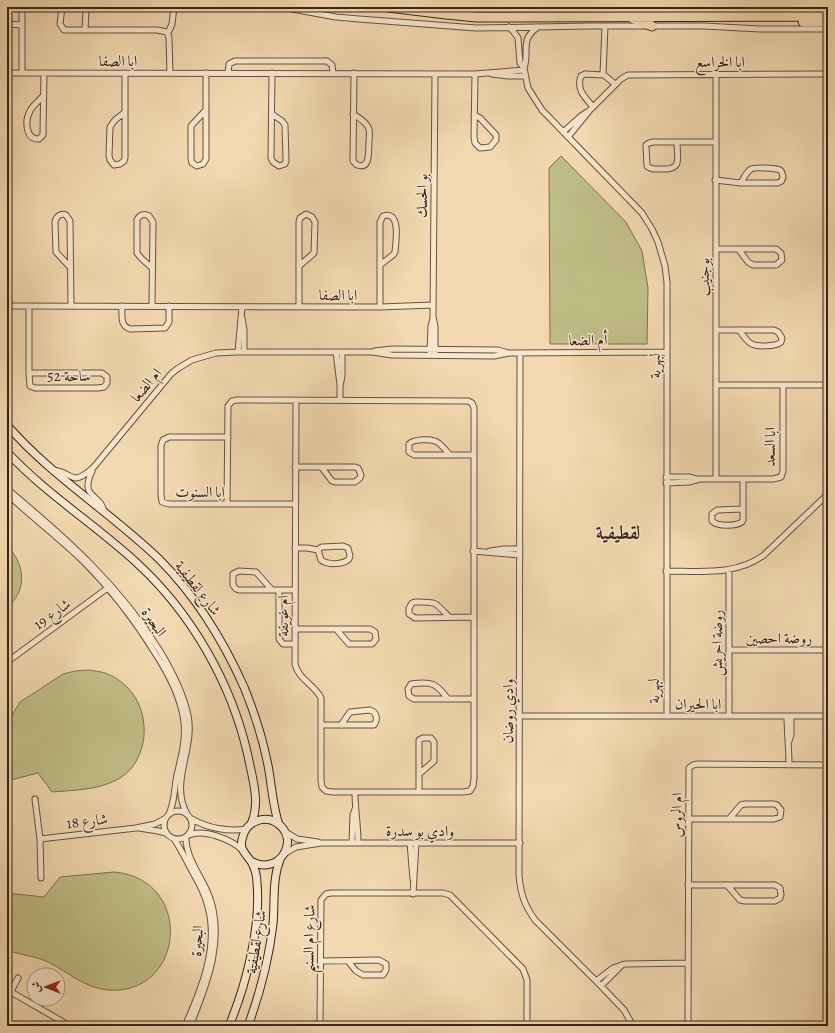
<svg xmlns="http://www.w3.org/2000/svg" width="835" height="1033" font-family="Alegreya,Amiri,serif">
<rect width="100%" height="100%" fill="#f3d9b1"/>
<filter id="stains"><feTurbulence type="fractalNoise" baseFrequency=".005" numOctaves="4"/><feColorMatrix values="0 0 0 0 .2 0 0 0 0 .09 0 0 0 0 .02 0 0 0 .5 -.17"/></filter>
<radialGradient id="worn" r=".72"><stop offset=".6" stop-color="#630" stop-opacity="0"/><stop offset="1" stop-color="#630" stop-opacity=".3"/></radialGradient>
<path fill="#c0be88" stroke="#7e7050" d="M561,156L626,222L642,251L648,288L647,344H550L549,168Z
M7,546C25,563 28,591 7,607Z
M88,670C96,671 105,672 112,676C137,689 148,716 143,743C140,756 134,768 123,776C103,790 76,790 52,792L38,773L7,781V718L12,715L20,702L63,674L75,671Z
M114,872C195,879 185,996 108,990C85,988 68,972 48,962C35,956 20,955 7,950V893L44,897L60,877Z"/>
<g fill="none" stroke-linecap="round" stroke-linejoin="round">
<g stroke="#69503f" stroke-width="7">
<path id="street" d="M20,7L22,10V73
M62,7L60,24L64,30H157L167,32L169,38L170,73
M83,7L86,11L85,30
M281,7L336,17L359,19L476,28L590,26H704L760,29H828
M7,24L22,25
M509,27L513,31L518,38L520,63L524,68L528,88L542,110L642,213L652,229L658,242L665,266L667,282V716
M168,33L172,24L174,7
M524,68C530,51 519,40 538,27
M7,73L475,74L524,70
M228,73L229,64L235,61H327L332,65L333,73
M272,73L271,158L273,162L279,166L285,164L286,161L285,125L282,121L272,114
M435,74L433,317L435,326V355
M492,74L508,76H525
M603,74L605,26
M43,96C39,101 33,105 30,111C25,120 25,140 39,139L43,135V132L44,73
M593,107C585,97 576,90 581,76L585,74L604,75L615,84
M205,111L191,126V159L192,163L197,166L203,164L206,159V73
M124,113L115,120L110,127L109,156L110,160L114,165L120,164L124,161L125,158V73
M353,114C358,117 367,122 369,129C370,133 369,138 369,142C368,151 371,170 357,165L353,161L354,73
M474,115L480,118L496,135V140L490,147L480,148L475,143L474,137L475,74
M563,132L581,116L587,112
M568,137L590,110L621,79L628,75L828,74
M677,142C677,158 683,170 662,169C656,169 651,170 647,166L646,145L649,143L653,142H716
M715,180L741,183H778C781,182 783,180 783,176C782,174 782,171 780,170C776,168 754,167 751,169C746,172 744,178 741,183
M716,249H776L781,253L782,260L776,265H753L748,262L739,250
M299,266L314,253L315,222L312,217L306,214L300,218L299,222V307
M70,267L56,252L55,222C56,216 61,213 66,215L70,221L71,306
M152,268L141,258L137,253V220C139,215 144,213 149,216L153,222L152,306
M7,306L380,307L433,305
M122,306C122,316 120,326 130,329L165,328L169,322V306
M380,307V222L383,216C401,210 396,241 395,252L393,255L380,265
M242,318L244,330V352
M716,330H774L778,332L782,338L781,342C776,347 755,347 750,343C746,340 742,334 739,330
M375,351L392,349L498,350L508,353
M238,352L242,307
M336,352L340,385
M430,352L431,326L433,318
M520,353L519,876C521,895 524,904 535,920L601,986L624,1010L633,1026
M29,373H102L107,377V383L104,387L98,388H35L30,386L29,373V306
M716,385H828
M827,385V430L828,435
M340,400V386L342,376V352
M228,437H169L163,440L161,446V495L162,502L169,504H295
M450,455C446,451 441,443 435,441C429,439 413,439 409,444V452L414,455H474
M295,467H355L358,468L361,475L360,478L355,482H335L332,481L322,468
M53,470C74,472 70,488 93,468L171,374L177,369L192,360L216,353L238,352H372L392,355L494,356L509,353L667,352
M92,471C79,499 101,493 104,512
M666,477H689L697,479
M716,479V74
M666,483L689,482L700,479H773L781,477L783,471V385
M7,489C66,538 119,585 160,651C172,671 183,692 188,715C195,749 170,781 186,812
M7,494C32,517 58,537 82,560C110,588 134,619 155,653C168,673 181,697 184,722C186,741 181,757 177,775C174,789 175,801 169,814
M227,504L228,406L232,401L237,400L468,401L472,403L474,408V779L473,786L470,791L463,792H333L326,791L322,787L321,781V698C315,685 298,679 295,664L296,400
M743,509L717,510L712,514V521C718,527 736,526 742,522L743,520V479
M295,548H307L318,550L320,548L322,547L343,546L348,548L350,556L349,559C343,565 327,565 321,560L318,550
M473,551L520,555
M490,551L504,549H520
M666,571C700,571 736,576 764,555L828,494
M272,590L256,572L239,571L233,574V585L236,589L239,590H295
M279,590V639L283,644H295
M449,617C434,601 437,602 415,602L412,603L409,608V614L415,618L474,617
M295,629H370L375,632L376,639L373,643L371,644H349L337,630
M730,650H828
M7,662L109,587
M448,699C436,683 432,681 411,684L408,689L409,696L414,699H473
M520,716H828
M729,716V570
M787,716C787,732 789,748 789,765
M322,725H374C378,720 377,712 370,710L350,712L341,725
M789,741L791,735V716
M419,791V740L423,738H431L434,742V761L419,774
M355,792C355,809 358,825 358,843
M35,799L40,839L41,878
M164 825a14 14 0 1 1 28 0a14 14 0 1 1-28 0Z
M192,819C207,828 228,832 246,829
M689,819H774L780,817L781,810L777,805L774,804H745L741,805L729,819
M139,828L158,831L166,833
M284,831L297,839L318,842
M189,835C204,829 231,839 242,850
M186,838C186,857 199,873 207,891C227,935 207,985 190,1026
M40,839L136,828L155,824L166,818
M174,839C181,849 186,860 192,871C199,883 205,894 208,907C219,947 201,990 185,1026
M352,843L353,815L355,809
M410,843L413,879
M284,854L296,847L321,843H520
M688,885H775L780,888L781,895L780,898L775,901H745L740,900L727,885
M413,894L416,843
M828,918V923
M321,961L379,960L386,964V970L383,975H363L356,971L348,961
M596,981L613,968L625,964L688,963
M601,986L622,965
M11,992L70,1026
M7,999L18,978
M320,1026L321,900L326,894L331,893H443L450,895L523,969L527,980V1026
M688,1026L689,768L693,765L698,764L828,765"/>
</g>
<g stroke="#3b2319" stroke-width="9">
<path id="secondary" d="M7,425C51,476 110,512 159,559C195,595 223,640 244,687C255,714 264,742 269,771C272,789 273,807 279,825
M7,452C46,494 96,525 138,564C192,614 232,684 248,756C252,777 261,803 251,824
M229,1026C246,985 261,928 257,883C257,876 255,869 252,863C246,853 238,850 243,836C247,821 265,815 277,823C302,840 278,877 251,861
M248,1026C260,993 269,959 273,924C275,903 272,880 280,860"/>
</g>
<g stroke="#3b2319" stroke-width="11">
<path id="highway" d="M388,7L446,14L477,17L813,16L828,13
M769,13L782,7
M632,18L652,26
M803,22H828"/>
</g>
<use href="#street" stroke="#f7e6cc" stroke-width="5"/>
<use href="#secondary" stroke="#f7e6cc" stroke-width="7"/>
<use href="#highway" stroke="#f3d9b1" stroke-width="9"/>
</g>
<g text-anchor="middle" stroke-width="3" stroke-linejoin="round" paint-order="stroke">
<g font-size="15" fill="#3b2319" stroke="#f7e6cc">
<text x="118" y="66">ابا الصفا</text>
<text x="720" y="67">ابا الخراسع</text>
<text transform="translate(422 196) rotate(-90)" y="5">بو الحسك</text>
<text transform="translate(704 277) rotate(-90)" y="5">بوجنيب</text>
<text x="338" y="300">ابا الصفا</text>
<text transform="translate(588 340) rotate(-1)" y="5">أم الضعا</text>
<text transform="translate(655 366) rotate(-90)" y="5">لبهرية</text>
<text x="69" y="381">ساحة 52</text>
<text transform="translate(146 385) rotate(-50)" y="5">ام الضعا</text>
<text transform="translate(770 447) rotate(-89)" y="5">ابا السعد</text>
<text x="200" y="497">ابا السنوت</text>
<text transform="translate(198 588) rotate(52)" y="5">شارع لقطيفية</text>
<text transform="translate(52 614) rotate(-36)" y="5">شارع 19</text>
<text transform="translate(283 616) rotate(-90)" y="5">ام غويفة</text>
<text transform="translate(154 622) rotate(55)" y="5">البحيرة</text>
<text x="779" y="643">روضة احصين</text>
<text transform="translate(717 643) rotate(-90)" y="5">روضة احريش</text>
<text transform="translate(654 691) rotate(-90)" y="5">لبهرية</text>
<text x="698" y="709">ابا الحيران</text>
<text transform="translate(508 711) rotate(-90)" y="5">وادي روضان</text>
<text transform="translate(677 815) rotate(-90)" y="5">ام الروس</text>
<text transform="translate(87 821) rotate(-7)" y="5">شارع 18</text>
<text x="420" y="836">وادي بو سدرة</text>
<text transform="translate(309 939) rotate(-89)" y="5">شارع ام السنيم</text>
<text transform="translate(197 941) rotate(-86)" y="5">البحيرة</text>
<text transform="translate(256 942) rotate(-81)" y="5">شارع لقطيفية</text>
</g>
<g font-size="19" font-weight="bold" fill="#3b2319" stroke="#f7e6cc">
<text x="618" y="539">لقطيفية</text>
</g>
</g>
<rect width="835" height="1033" fill="none" stroke="#f3d9b1" stroke-width="24"/>
<rect x="8" y="8" width="819" height="1017" fill="none" stroke="#3b2319" stroke-width="2"/>
<rect x="12" y="12" width="811" height="1009" fill="none" stroke="#3b2319"/>
<g transform="translate(46 987) rotate(270)"><circle r="19" fill="#f7e6cc" stroke="#ac9884"/>
<path d="M0-3L7 15L0 10L-7 15Z" fill="#8f2418"/>
<text y="-6" font-size="11" font-weight="bold" text-anchor="middle" fill="#3b2319">ش</text>
</g>
<rect width="100%" height="100%" filter="url(#stains)"/>
<rect width="100%" height="100%" fill="url(#worn)"/>
</svg>
